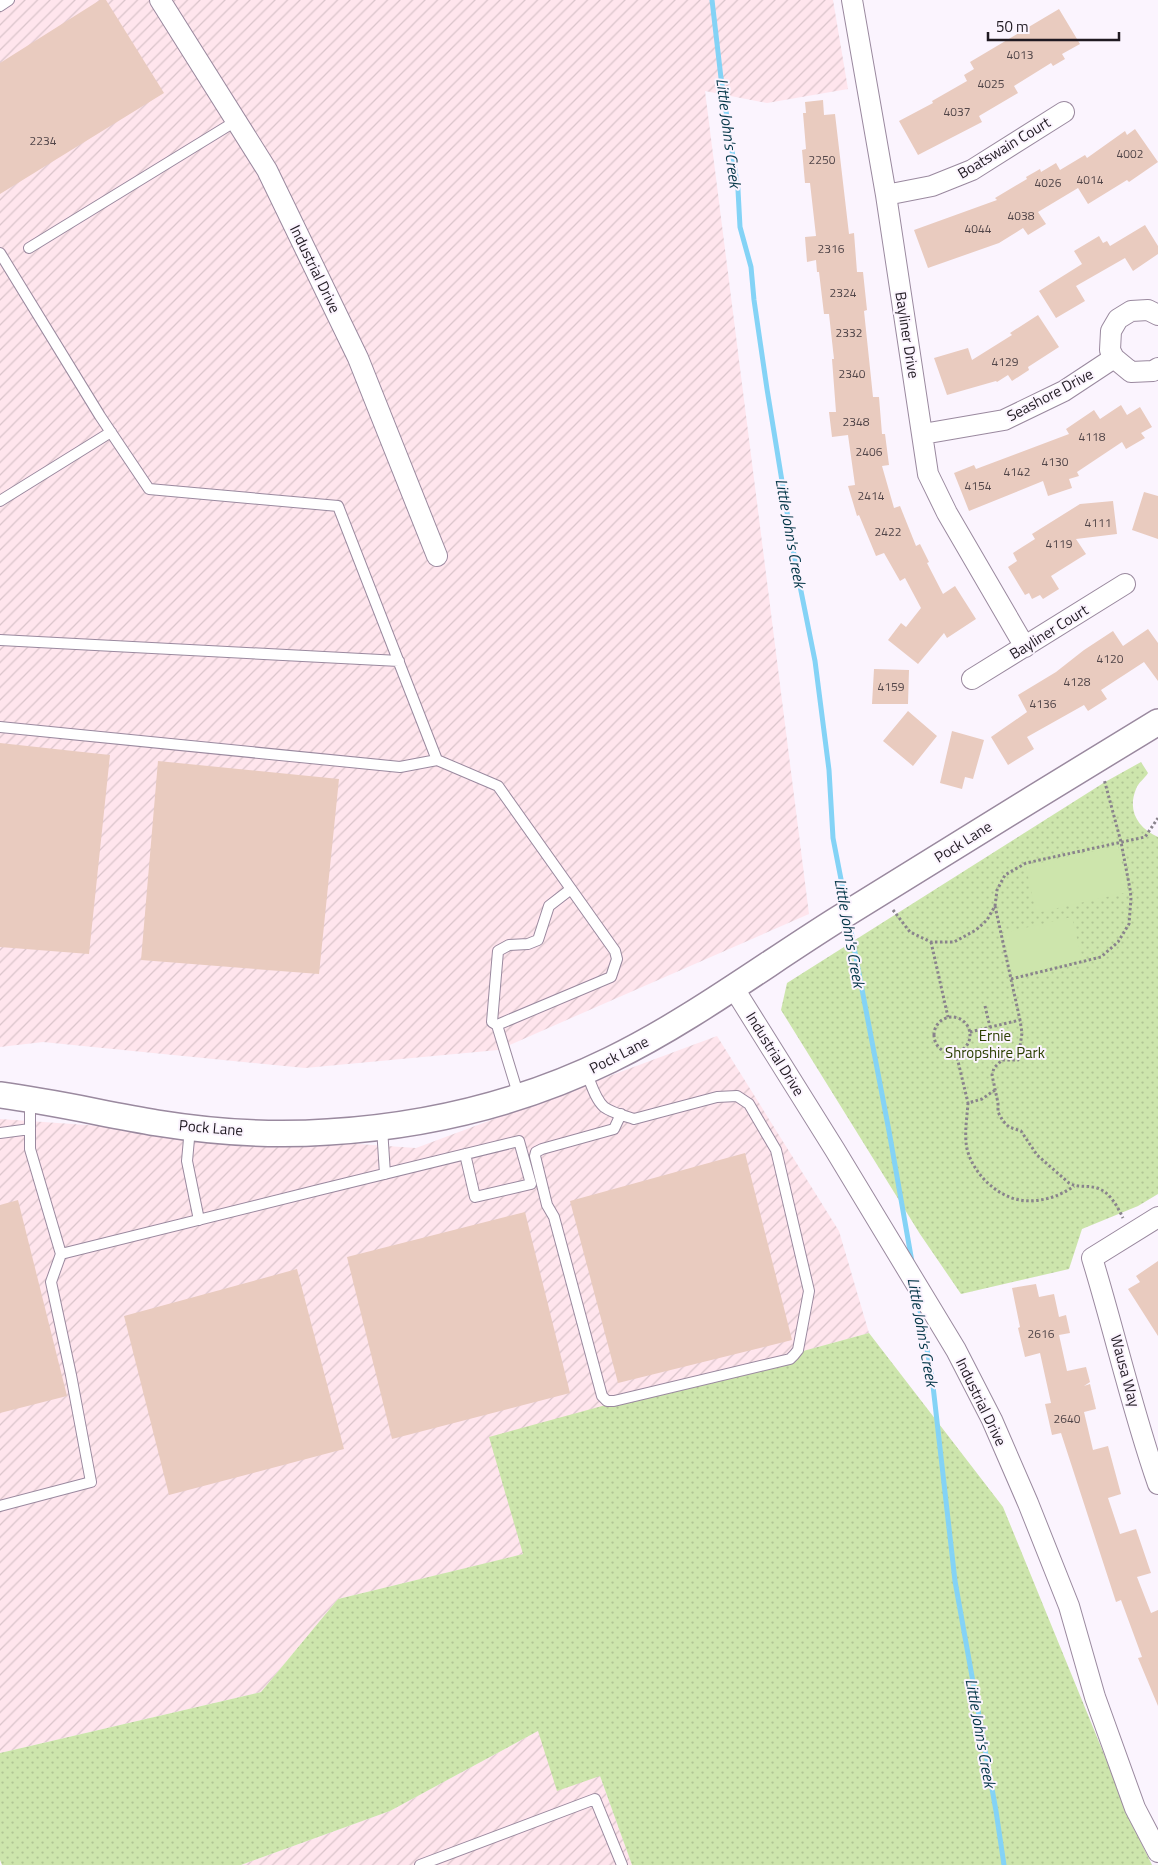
<svg xmlns="http://www.w3.org/2000/svg" width="1158" height="1865" font-family="'Titillium Web',sans-serif">
<defs>
<pattern id="industrial-furrows" width="10" height="10" patternUnits="userSpaceOnUse" patternTransform="scale(1.25)"><rect width="10" height="10" fill="#ffe5ed"/><path d="M-1 1l2-2M0 10L10 0M9 11l2-2" fill="none" stroke="#dac4cb"/></pattern>
<pattern id="grass-dots" width="8" height="8" patternUnits="userSpaceOnUse" patternTransform="scale(1.25)"><rect width="8" height="8" fill="#cde5ac"/><path d="M2 2h.1M6 6h.1" fill="none" stroke="#b0c494" stroke-width="1.8" stroke-linecap="round"/></pattern>
</defs>
<rect width="100%" height="100%" fill="#fbf4fe"/>
<path fill="url(#industrial-furrows)" d="M0,0H833L848,89L767,103L705,91L809,914L498,1050L305,1068L43,1042L0,1047Z
M717,1036L839,1231L869,1333L517,1430L524,1554L338,1599L261,1692L0,1753V1119L416,1148Z
M538,1731L600,1776L632,1865H241L390,1811Z"/>
<path fill="url(#grass-dots)" d="M1141,762L1148,773C1145,778 1138,783 1136,789C1127,811 1138,828 1158,837V1194L1138,1206L1082,1229L1069,1269L961,1294L920,1234L781,1010L787,983L1105,782Z
M869,1333L1003,1507L1135,1830L1152,1865H632L600,1776L557,1791L538,1731L390,1811L241,1865H2L0,1860V1753L261,1692L338,1599L523,1554L489,1437Z"/>
<path fill="#cde5ac" d="M1118,846L1128,892L1036,913L1026,866Z
M1072,917L1082,960L1013,976L1003,933Z"/>
<g fill="none" stroke-linecap="round" stroke-linejoin="round">
<path stroke="#84d3f6" stroke-width="5" d="M712,0L721,78L738,190L740,227L751,267L754,300L767,389L795,561L815,661L829,770L833,838L846,905
M849,921L889,1131L912,1262
M919,1305L932,1377L955,1581L996,1811L1004,1865"/>
</g>
<path fill="#e9cbbf" d="M100,0H106L164,93L0,194V63Z
M1059,9L1080,44L1062,54L1065,59L1053,66L1051,63L1014,86L1018,93L979,116L982,122L918,155L899,121L933,103L932,101L967,81L964,75L974,69L970,62Z
M823,100L824,115L835,114L849,234L854,233L857,272H863L867,310L864,311L873,397H879L882,434H885L889,465L882,466L894,508L900,506L916,546L920,544L929,562L927,563L943,594L955,586L976,619L947,638L944,633L918,664L888,640L901,623L906,627L921,608L905,578L900,581L884,553L876,556L859,515L857,516L848,486L855,485L848,435L832,437L829,412H836L832,359H834L829,314H824L819,272H817L816,260L807,262L805,237L816,236L810,183H805L802,150L806,149L803,113H806L805,102Z
M1135,129L1158,162L1129,182L1127,180L1088,204L1078,188L1038,212L1046,224L1028,235L1023,228L999,243L928,268L914,230L997,200L995,198L1027,179L1026,177L1040,169L1041,172L1056,163L1060,170L1085,155L1087,158L1125,131L1127,135Z
M1145,225L1158,246V254L1133,271L1125,258L1076,286L1085,301L1056,318L1039,291L1082,264L1074,251L1099,236L1103,243L1107,241L1110,246Z
M1038,315L1059,347L1028,367L1029,370L1012,381L1008,375L997,382L996,381L947,395L934,358L968,348L972,360L1012,335L1010,333Z
M1121,405L1127,415L1140,407L1152,427L1141,433L1145,438L1126,449L1122,442L1077,472L1079,476L1069,479L1072,488L1048,496L1043,481L969,511L954,473L974,465L976,469L1069,434L1066,429L1094,410L1100,419Z
M1144,492L1158,496V539L1132,530Z
M1113,501L1117,534L1076,539L1086,554L1051,576L1059,589L1043,599L1040,595L1032,599L1029,593L1025,595L1008,567L1017,561L1013,553L1035,539L1032,534L1080,504Z
M1148,629L1158,643V681L1144,662L1101,690L1107,699L1088,711L1084,705L1027,737L1034,749L1008,765L991,737L1027,712L1018,695L1056,672L1084,650L1113,631L1123,646Z
M874,669L909,670L908,704H872Z
M908,711L937,736L913,766L883,741Z
M952,731L984,740L973,779L965,777L962,789L940,783Z
M0,743L110,755L89,954L0,947Z
M158,761L339,779L319,974L141,960Z
M745,1153L792,1340L618,1383L570,1201Z
M18,1200L67,1396L0,1413V1205Z
M525,1212L570,1393L392,1439L347,1257Z
M1158,1261V1336L1128,1289L1140,1282L1136,1276Z
M297,1269L344,1449L169,1495L124,1316Z
M1036,1284L1039,1297L1054,1294L1059,1317L1066,1315L1070,1333L1059,1335L1067,1371L1086,1367L1090,1382L1084,1386L1090,1384L1096,1409L1084,1412L1093,1450L1108,1446L1121,1494L1108,1498L1120,1534L1136,1529L1151,1573L1137,1577L1151,1613L1158,1610V1706L1138,1658L1142,1657L1121,1600L1116,1602L1061,1433L1052,1435L1045,1404L1051,1403L1040,1353L1025,1357L1018,1328L1020,1327L1012,1288Z"/>
<g fill="none" stroke-linecap="round" stroke-linejoin="round">
<g stroke="#9a899f" stroke-width="12">
<path id="service" d="M0,6L9,0
M29,248L236,121
M0,253L100,416L149,489L338,506L437,760L498,786L615,951L617,959L611,977L497,1025L492,1022L498,951L509,945L528,944L538,940L549,906L571,889
M0,501L111,432
M0,640L399,661
M0,727L400,767L437,760
M497,1025L519,1097
M586,1072C591,1083 595,1099 604,1107C612,1113 625,1116 634,1119L717,1097L737,1096L749,1104L776,1150L809,1291L798,1350L794,1355L790,1359L614,1401H607L602,1396L554,1217L547,1205L535,1156L536,1152L542,1149L614,1129L621,1114
M30,1100V1149L61,1254C214,1216 366,1178 519,1141L531,1184L475,1197L465,1154
M190,1128L187,1161L199,1220
M382,1128L385,1174
M0,1133L30,1129
M0,1506L91,1482L71,1375L51,1282L61,1254
M420,1865L595,1799L622,1865"/>
</g>
<g stroke="#9a899f" stroke-width="22">
<path id="minor" d="M160,0L267,170L358,358L437,556
M852,0L886,195L928,474L947,513L1025,647
M886,195L932,186L972,170L1064,112
M1158,315L1148,310L1131,311L1118,319L1111,331L1110,350L1114,358L1131,372L1153,371L1158,368
M923,434L1004,420L1064,391L1114,358
M972,679L1125,584
M733,987L835,1150L956,1350L992,1420L1028,1503L1069,1606L1095,1697L1135,1808L1158,1852
M1158,1217L1092,1258C1115,1333 1132,1410 1158,1484"/>
</g>
<g stroke="#9a899f" stroke-width="28">
<path id="tertiary" d="M0,1095C53,1102 104,1114 157,1123C213,1132 272,1136 328,1132C426,1126 522,1103 610,1060C690,1021 763,966 838,919C944,853 1051,787 1158,722"/>
</g>
<path stroke="#89838c" stroke-width="3" stroke-dasharray="2.5 2.5" stroke-linecap="butt" d="M995,906L1020,1020
M893,910L910,932L931,942H954L976,930L987,920L995,906L997,890L1005,875L1026,863L1145,837L1158,818
M931,942L948,1017
M1011,979L1101,957L1118,942L1129,924L1131,898L1130,889L1121,842L1104,779
M985,1006L990,1027
M934 1035a18 18 0 1 1 36 0a18 18 0 1 1-36 0Z
M970,1032L1020,1020L1022,1033L1018,1060H1002L994,1068L992,1075L998,1103V1112L1003,1121L1009,1127L1021,1131L1037,1155L1069,1183C1078,1188 1087,1185 1097,1188C1110,1192 1117,1206 1123,1218
M997,1051L1002,1060
M956,1053L968,1103
M995,1090L982,1099L968,1103C967,1118 964,1134 967,1149C973,1173 996,1196 1020,1200C1039,1203 1059,1197 1074,1186"/>
<use href="#service" stroke="#fff" stroke-width="10"/>
<use href="#minor" stroke="#fff" stroke-width="20"/>
<use href="#tertiary" stroke="#fff" stroke-width="25"/>
</g>
<g text-anchor="middle" stroke-width="4" stroke-linejoin="round" paint-order="stroke">
<g font-size="12" fill="#524649">
<text x="1020" y="59">4013</text>
<text x="991" y="88">4025</text>
<text x="957" y="116">4037</text>
<text x="43" y="145">2234</text>
<text x="1130" y="158">4002</text>
<text x="822" y="164">2250</text>
<text x="1090" y="184">4014</text>
<text x="1048" y="187">4026</text>
<text x="1021" y="220">4038</text>
<text x="978" y="233">4044</text>
<text x="831" y="253">2316</text>
<text x="843" y="297">2324</text>
<text x="849" y="337">2332</text>
<text x="1005" y="366">4129</text>
<text x="852" y="378">2340</text>
<text x="856" y="426">2348</text>
<text x="1092" y="441">4118</text>
<text x="869" y="456">2406</text>
<text x="1055" y="466">4130</text>
<text x="1017" y="476">4142</text>
<text x="978" y="490">4154</text>
<text x="871" y="500">2414</text>
<text x="1098" y="527">4111</text>
<text x="888" y="536">2422</text>
<text x="1059" y="548">4119</text>
<text x="1110" y="663">4120</text>
<text x="1077" y="686">4128</text>
<text x="891" y="691">4159</text>
<text x="1043" y="708">4136</text>
<text x="1041" y="1338">2616</text>
<text x="1067" y="1423">2640</text>
</g>
<g font-size="15" fill="#201a22" stroke="#fbf4fe">
<text transform="translate(1004 148) rotate(-31)" y="5">Boatswain Court</text>
<text transform="translate(315 269) rotate(64)" y="5">Industrial Drive</text>
<text transform="translate(907 335) rotate(81)" y="5">Bayliner Drive</text>
<text transform="translate(1050 395) rotate(-28)" y="5">Seashore Drive</text>
<text transform="translate(1049 632) rotate(-32)" y="5">Bayliner Court</text>
<text transform="translate(963 842) rotate(-32)" y="5">Pock Lane</text>
<text transform="translate(775 1054) rotate(58)" y="5">Industrial Drive</text>
<text transform="translate(619 1055) rotate(-27)" y="5">Pock Lane</text>
<text transform="translate(211 1128) rotate(5)" y="5">Pock Lane</text>
<text transform="translate(1125 1371) rotate(75)" y="5">Wausa Way</text>
<text transform="translate(981 1402) rotate(64)" y="5">Industrial Drive</text>
</g>
<g font-size="15" fill="#2c3f00" stroke="#fbf4fe">
<text x="995" y="1041">Ernie<tspan x="995" dy="17">Shropshire Park</tspan></text>
</g>
<g font-size="16" font-style="italic" fill="#07384a" stroke="#fbf4fe">
<text transform="translate(729 133) rotate(83)" y="6">Little John's Creek</text>
<text transform="translate(791 533) rotate(80)" y="6">Little John's Creek</text>
<text transform="translate(850 933) rotate(80)" y="6">Little John's Creek</text>
<text transform="translate(923 1332) rotate(80)" y="6">Little John's Creek</text>
<text transform="translate(981 1733) rotate(80)" y="6">Little John's Creek</text>
</g>
</g>
<path d="M988 32v8h131v-8" fill="none" stroke="#201a22" stroke-width="2.5"/>
<text x="996" y="32" font-size="15" fill="#201a22" stroke="#fbf4fe" stroke-width="4" paint-order="stroke">50 m</text>
</svg>
